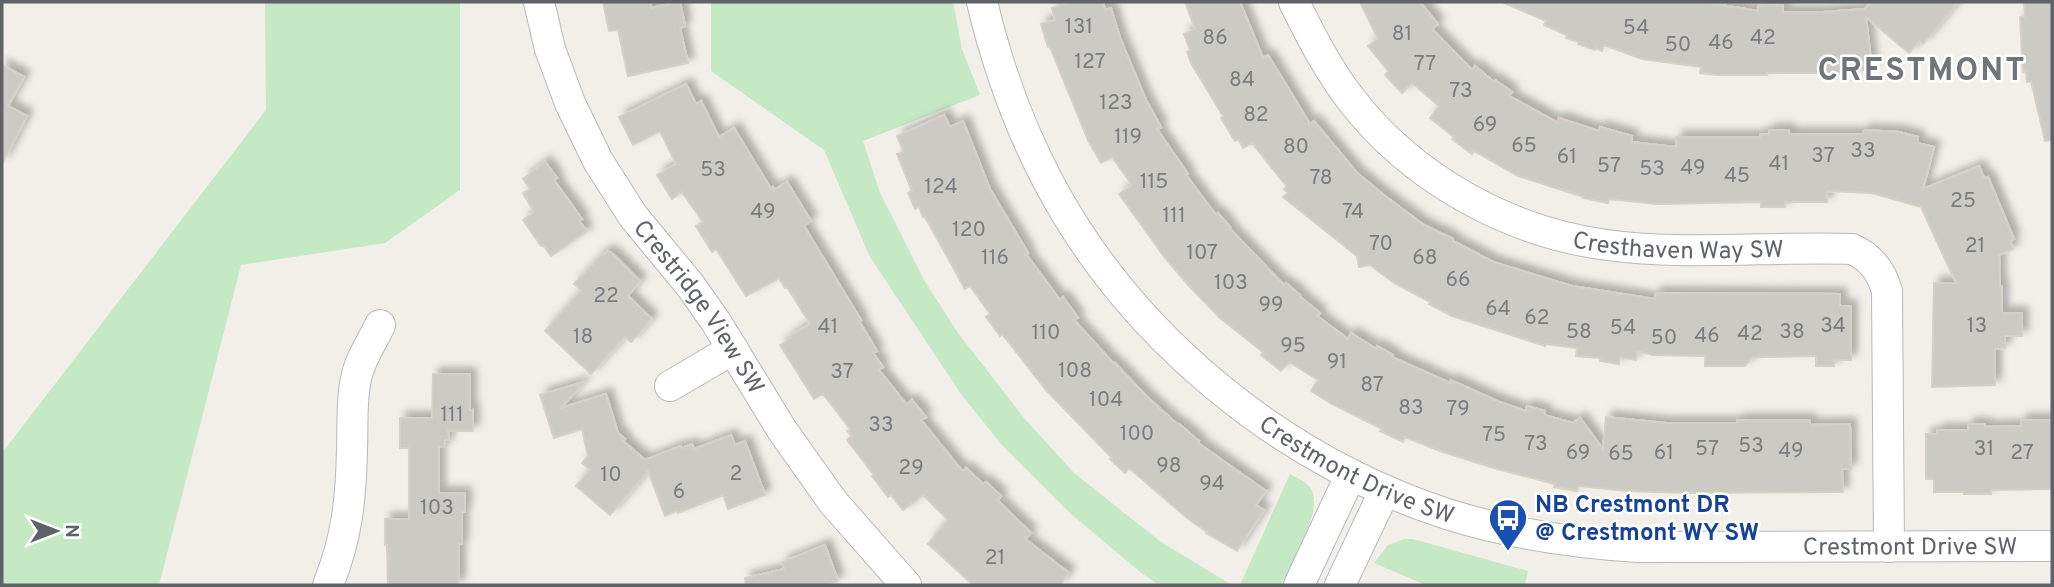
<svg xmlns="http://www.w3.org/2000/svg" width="2054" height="587" font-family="Overpass,sans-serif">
<defs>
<filter id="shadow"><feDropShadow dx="6" dy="-6" stdDeviation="3.5" flood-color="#0004"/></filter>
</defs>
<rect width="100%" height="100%" fill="#f1efe8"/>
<path fill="#c5e8c5" d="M265,2H460V190L385,243L241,265L159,585H2V453L266,110Z
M711,2H953L962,49L980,95L863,141L880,193L924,280L958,333L1024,418L1074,473L1161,542L1232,585H1159L1140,572L1070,513L1001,444L961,394L870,257L824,150L711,71Z
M1290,474C1297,478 1308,482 1312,491C1322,513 1291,564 1281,585H1240Z
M1404,539H1413L1528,571L1525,585H1426L1374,563L1388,545Z"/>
<path fill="#cccac5" stroke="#d6d1c6" stroke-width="2" filter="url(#shadow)" d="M603,2H650L651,8L680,2L685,26L680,28L688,63L628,76L618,30L609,31Z
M1072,2H1103L1105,10L1111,8L1120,38L1146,100L1161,127L1157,129L1188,174L1186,175L1216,215L1218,213L1230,227L1229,228L1284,285L1286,283L1300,295L1299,296L1320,313L1317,316L1348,339L1351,333L1376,349L1377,346L1393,355L1392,357L1450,383L1451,380L1497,401L1526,411L1527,406L1545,411L1544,415L1573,423L1580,418L1603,449L1606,417L1666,423H1737V420H1810V425L1850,424L1851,469H1842L1843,492L1688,493L1627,491L1578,486L1577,491L1554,487L1555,484L1497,469L1440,451L1405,437L1403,442L1380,431L1382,429L1332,404L1311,391L1318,380L1289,362L1281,371L1261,355L1263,352L1220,318L1189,286L1165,258L1119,194L1132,185L1112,157L1101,163L1088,140L1050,47H1048L1041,24L1055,20L1052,8Z
M1185,2H1240L1263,58L1268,55L1310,124L1314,121L1357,173L1385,196L1424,225L1453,239V241L1493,262L1572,286L1655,299V293L1840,294V306H1851V360H1834V366H1816V356L1769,357H1753L1745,366H1705V356L1652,355L1638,351L1636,360L1620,357L1619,364L1600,361L1601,358L1576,356L1577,348L1546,344L1545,346L1452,316L1429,304L1430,302L1394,283L1370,265L1359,267L1357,256L1283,197L1288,193L1284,189L1287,187L1252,143L1243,148L1238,139L1235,141L1221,118L1223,116L1191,63L1187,52L1190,50L1184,34L1195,29Z
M1360,2H1420L1438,24L1432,29L1472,70L1475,66L1494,82L1495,80L1512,92L1509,96L1558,123L1559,118L1599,131L1600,127L1632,136L1631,142L1676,147V137H1760V134H1769V130H1789V134H1863L1864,130L1899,132L1918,137L1917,143L1934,147L1923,189L1979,166L1984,178L1988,177L2014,239L2010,241L2013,249L1999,255L2000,286H2002V313H2022V336H2005V348L1995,349V385L1932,387L1934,283H1956L1921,207L1872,193L1827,191V202H1785V207H1761V202L1657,204L1609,199L1608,203L1583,198L1584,197L1518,176L1474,151L1472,154L1452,139L1454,137L1430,118L1439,106L1412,83L1402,93L1385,75L1388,71L1368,46L1378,39Z
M1502,2H1703L1758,11V6L1783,5V12H1823L1865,9L1871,2H1958L1923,44L1919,41L1909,53L1866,17L1872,69L1856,71L1857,73H1767V75H1718L1700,73L1701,67L1642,59L1604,45L1602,51L1596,48L1595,50L1578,44L1579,42L1566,38L1567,35L1544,25L1546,21Z
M2024,2H2052V140L2045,141L2031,81L2027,82L2026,71L2023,72L2020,17L2025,16Z
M2,65L24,77L8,106L27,116L2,164Z
M686,84L696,104L701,101L719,137L734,128L771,189L773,187L774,190L787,182L811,221L804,226L861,320L859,321L877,351L873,353L883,367L879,370L907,405L912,400L926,417L921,420L963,472L966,468L983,484L986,482L1001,496L997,500L1031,533L1025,539L1069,573L1060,585H973L928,544L948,520L923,495L903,510L891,495L888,497L872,476L874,475L847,440L852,436L847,431L850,429L823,394L814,399L780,345L791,338L790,336L810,324L787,287L785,288L779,278L746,296L716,249L712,252L696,226L703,222L682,192L672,199L657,175L676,164L660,131L633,145L619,117Z
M944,115L950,127L963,121L990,189L1028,253L1026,254L1060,300L1063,297L1078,318L1074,320L1114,364L1115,363L1145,395L1178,425L1179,424L1199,441L1198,443L1266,491L1256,505L1264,510L1237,551L1206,533L1207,532L1187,518L1129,468L1125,473L1110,459L1112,458L1046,390L1002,334L1000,336L986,317L990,314L970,286L965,289L925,217H923L919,207L915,209L908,193L912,191L897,154L904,152L897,136Z
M545,162L557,178L554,180L582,219L579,221L587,231L551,256L543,245L541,246L523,220L534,212L523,193L530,189L523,179Z
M608,251L613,254L640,281L628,296L652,319L631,342L625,337L591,374L545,331L581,290L574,284L603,253L604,255Z
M433,374H470V411L473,410V431H448L449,440H445V447H439V493H465V512H462V544H459V585H388L387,545H385V519H409V448H400V418H432Z
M584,382L561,408L606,394L618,433L625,439L623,441L645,460L681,446L682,448L692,444L694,449L731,435L735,445L745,441L765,495L728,509L723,495L678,513L677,511L665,516L648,471L610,515L576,486L590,470L582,463L588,456L582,429L554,438L540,395Z
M2021,420H2052V489L1991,490V494H1964V492H1934V479H1926V434H1937V430H1968V424H1985V427L2021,426Z
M825,545L838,581L827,585H746L745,578L784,569L782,562Z"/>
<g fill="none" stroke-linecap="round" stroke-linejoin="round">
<g stroke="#b5b8bc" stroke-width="32">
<g id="minor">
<path id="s1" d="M539,2L550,49L570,103L598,161L633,216L690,285L716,322L782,430L833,502L906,585"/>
<path id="s2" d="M982,2C997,65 1019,127 1050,185C1132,338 1281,460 1447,514C1510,534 1574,543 1639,547L2052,546"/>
<path id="s3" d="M1294,2C1311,36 1327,68 1350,98C1411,178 1508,232 1607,245C1688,256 1771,246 1852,249C1871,257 1881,271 1887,291L1889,547"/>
<path d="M670,386L733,349"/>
<path d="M328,585C347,538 351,500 352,449C353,426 351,401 356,379C359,361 372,342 380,325"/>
<path d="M1299,585L1351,474"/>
<path d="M1340,585L1385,490"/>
</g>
</g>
<use href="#minor" stroke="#fff" stroke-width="30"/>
</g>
<defs>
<g id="bus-pin" transform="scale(2.0125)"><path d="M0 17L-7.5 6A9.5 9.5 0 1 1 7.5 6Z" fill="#1a4fb4" stroke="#fff"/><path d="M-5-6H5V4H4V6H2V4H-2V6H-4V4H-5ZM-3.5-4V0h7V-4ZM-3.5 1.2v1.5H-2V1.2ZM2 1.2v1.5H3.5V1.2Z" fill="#fff"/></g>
</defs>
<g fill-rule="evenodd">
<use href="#bus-pin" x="1508" y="518"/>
</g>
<g text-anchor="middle" stroke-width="5" stroke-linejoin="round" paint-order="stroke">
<g font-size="21" fill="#7a7d7f">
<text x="1079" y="33">131</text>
<text x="1636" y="34">54</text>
<text x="1402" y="40">81</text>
<text x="1215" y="44">86</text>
<text x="1763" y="44">42</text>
<text x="1721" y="49">46</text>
<text x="1678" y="51">50</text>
<text x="1090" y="68">127</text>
<text x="1425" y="70">77</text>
<text x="1242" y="86">84</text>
<text x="1461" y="97">73</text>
<text x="1116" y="109">123</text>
<text x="1256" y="121">82</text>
<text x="1485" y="131">69</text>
<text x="1128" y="143">119</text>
<text x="1524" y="152">65</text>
<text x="1296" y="153">80</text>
<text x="1863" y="157">33</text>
<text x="1823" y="162">37</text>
<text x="1567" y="163">61</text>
<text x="1779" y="170">41</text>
<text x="1609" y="172">57</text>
<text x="1693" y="174">49</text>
<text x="1652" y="175">53</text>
<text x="713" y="176">53</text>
<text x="1737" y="182">45</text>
<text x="1321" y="184">78</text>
<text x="1154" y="188">115</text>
<text x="941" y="193">124</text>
<text x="1963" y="207">25</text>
<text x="763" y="218">49</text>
<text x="1353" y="218">74</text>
<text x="1174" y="222">111</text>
<text x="969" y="236">120</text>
<text x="1381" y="250">70</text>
<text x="1975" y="252">21</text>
<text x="1202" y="259">107</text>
<text x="995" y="264">116</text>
<text x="1425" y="264">68</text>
<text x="1458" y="286">66</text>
<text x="1231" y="289">103</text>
<text x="606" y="302">22</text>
<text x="1271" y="311">99</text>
<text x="1498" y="315">64</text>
<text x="1537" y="324">62</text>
<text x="1833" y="332">34</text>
<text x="1977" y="332">13</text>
<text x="828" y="333">41</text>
<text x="1623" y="334">54</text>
<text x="1579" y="338">58</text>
<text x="1792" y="338">38</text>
<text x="1046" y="339">110</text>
<text x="1750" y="340">42</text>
<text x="1707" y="342">46</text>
<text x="583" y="343">18</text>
<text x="1664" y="344">50</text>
<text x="1293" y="352">95</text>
<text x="1337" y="368">91</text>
<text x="1075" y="377">108</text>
<text x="842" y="378">37</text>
<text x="1372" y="391">87</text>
<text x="1106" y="406">104</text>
<text x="1411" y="414">83</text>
<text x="1458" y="415">79</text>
<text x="452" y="421">111</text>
<text x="881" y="431">33</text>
<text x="1137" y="440">100</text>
<text x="1494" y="441">75</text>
<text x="1536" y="450">73</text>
<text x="1751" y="452">53</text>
<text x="1707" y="455">57</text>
<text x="1984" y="455">31</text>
<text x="1791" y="457">49</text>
<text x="1578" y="459">69</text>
<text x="1664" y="459">61</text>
<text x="2022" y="459">27</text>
<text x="1621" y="460">65</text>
<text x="1169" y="472">98</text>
<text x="911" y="474">29</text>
<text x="736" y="480">2</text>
<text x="611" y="481">10</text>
<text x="1212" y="490">94</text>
<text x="679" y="498">6</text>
<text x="437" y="514">103</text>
<text x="995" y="564">21</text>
</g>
<g font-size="24" fill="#5f6368" stroke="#fff">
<text dy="8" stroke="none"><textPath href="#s3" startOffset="486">Cresthaven Way SW</textPath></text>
<text dy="8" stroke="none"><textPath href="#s1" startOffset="348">Crestridge View SW</textPath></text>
<text dy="8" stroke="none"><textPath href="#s2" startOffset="623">Crestmont Drive SW</textPath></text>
<text dy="8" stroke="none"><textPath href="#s2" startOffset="1190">Crestmont Drive SW</textPath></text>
</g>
<g font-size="24" font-weight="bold" fill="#164399" stroke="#fff" text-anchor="start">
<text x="1535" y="512">NB Crestmont DR<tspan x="1535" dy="28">@ Crestmont WY SW</tspan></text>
</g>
<g font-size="32" font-weight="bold" letter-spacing="2" fill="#70757a" stroke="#fff">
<text x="1922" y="80">CRESTMONT</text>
</g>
</g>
<rect width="2054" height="587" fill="none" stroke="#5f6368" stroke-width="7"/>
<g transform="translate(56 531) rotate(90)" stroke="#ffffff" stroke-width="5" paint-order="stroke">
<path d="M0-5L12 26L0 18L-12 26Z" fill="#5f6368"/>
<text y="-10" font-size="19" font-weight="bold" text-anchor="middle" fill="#5f6368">N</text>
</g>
</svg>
